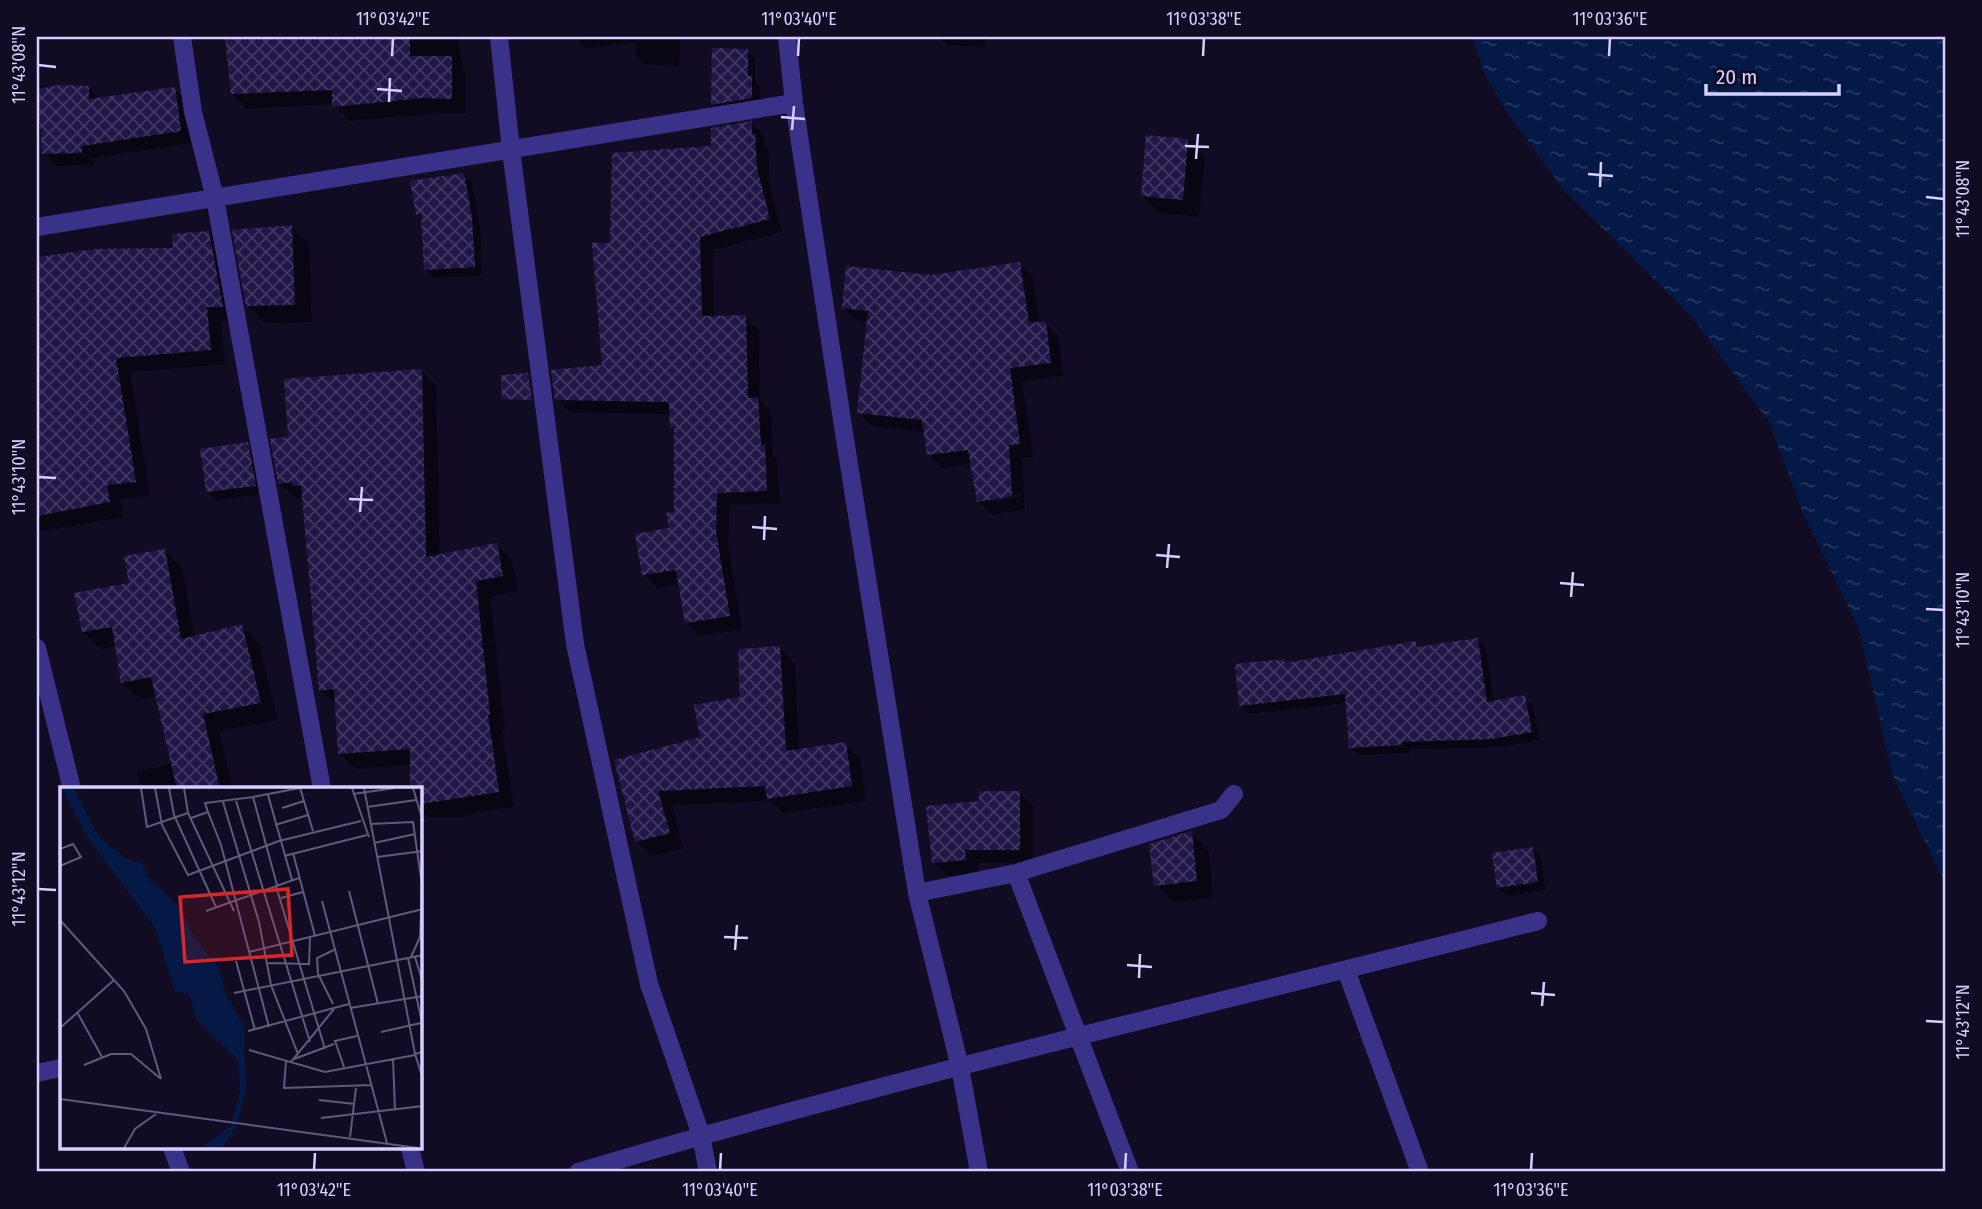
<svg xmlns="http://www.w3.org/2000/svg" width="1982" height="1209" font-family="'Fira Sans Condensed',sans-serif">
<defs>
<pattern id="water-ripples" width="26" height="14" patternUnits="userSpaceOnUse" patternTransform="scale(1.75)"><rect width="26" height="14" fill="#041945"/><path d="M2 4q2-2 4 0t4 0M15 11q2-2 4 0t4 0" fill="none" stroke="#283961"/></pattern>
<pattern id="building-cross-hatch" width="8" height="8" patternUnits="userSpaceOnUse" patternTransform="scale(1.75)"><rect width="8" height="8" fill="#221647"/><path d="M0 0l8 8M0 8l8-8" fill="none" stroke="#413763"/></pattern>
</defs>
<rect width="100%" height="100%" fill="#110c24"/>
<path fill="url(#water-ripples)" d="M1472,37H1945V883L1892,774L1859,629L1802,510L1769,422L1692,317L1564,190L1507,112L1486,76Z"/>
<path fill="#0007" fill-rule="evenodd" d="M226,37H458L463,69L466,73V113H438L348,121L334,104L247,109L232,94Z
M575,37H680L679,66L644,64L636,56V42L586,48Z
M939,37H986L985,47L947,45Z
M747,51L755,59V81L760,86V106L721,113L713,104Z
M37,86L89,88L100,100L174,89L187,101L193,143L93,158L94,165L57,166L44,153L43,137L37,138Z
M751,123L764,136V145L768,148L769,183L782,232L713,250L714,317H745L759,330L760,402L771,412L773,456L777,460L780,503L729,505L728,546L742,629L700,636L687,623L680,584L657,588L644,574L671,529L676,513V431L672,427L671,414L570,413L557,399L604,367L612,245L712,148Z
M1187,141L1205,158L1199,217L1160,213L1142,195Z
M464,175L472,183L480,228L482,275L434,278L426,270L423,220L417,214Z
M292,227L309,244L312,322L265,323L248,305Z
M209,233L223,248L237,321H221L225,364L130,372L150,496L120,499L123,517L37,532V258L96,250H175Z
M1019,263L1033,277L1039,324L1045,323L1058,336L1063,376L1022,381L1033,457L1022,458L1025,509L992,515L978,501L972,464L942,468L928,454L925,432L872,426L858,413L868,322L857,321L844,308L931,277ZM1021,493V497L987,502V499Z
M421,371L436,386L440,556L496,545L512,560L518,591L490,597L505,729L502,730L514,807L465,814V817H427L420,809V789H412V765L355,769L339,753L337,706L321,691L304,497L295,498L280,483L290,438Z
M247,444L255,453L263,494L216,500L207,491Z
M164,550L182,568L195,638L242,626L259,644L278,720L219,731L233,789H141L137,772L173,763L157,696L140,699L122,682L117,646L101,649L83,632Z
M1478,640L1486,648L1494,703L1524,697L1533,705L1539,740L1500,747L1409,749V753L1359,755L1350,747L1347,703L1249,714L1241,705L1283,661L1287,664L1415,643L1420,648Z
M780,648L795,663L799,751L845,744L860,759L866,801L783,813L771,801L672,805L683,848L652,856L637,841L616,761L702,739L742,698Z
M1019,792L1033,806V863H978L979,872L948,876L934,862L981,802Z
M1192,833L1209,851L1213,898L1173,902L1156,885Z
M1533,848L1541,857L1545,890L1507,896L1498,888Z"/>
<path fill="url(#building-cross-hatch)" d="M225,37H410V56H452V99L422,98L332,107V90L231,94Z
M712,48L748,49V76H752V98L711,105Z
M58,85L89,86V99L175,87L181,131L82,146V153L42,154L40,123L37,124V89Z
M752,121V134L755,133L757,168L770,219L700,237L702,316L746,315L748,398L758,397L761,445H765L767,491L717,493L716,532L730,616L685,623L676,570L642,575L635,534L669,528L666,513L674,512V427L670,428L669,402L555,400L551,370L602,365L592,243H610L612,153L711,146V128Z
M1146,135L1188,139L1183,200L1141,196Z
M464,173L472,218L475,267L424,270L421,214L416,215L410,181Z
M292,225L295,305L246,306L232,230Z
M209,231L223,307H207L211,350L116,358L136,482L107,485L110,502L37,516V257L96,249L173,248L172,234Z
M1020,262L1029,323L1046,321L1051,363L1010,368L1020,444L1009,445L1012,496L977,502L968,450L927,455L922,420L857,413L868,311L842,308L846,266L931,275Z
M422,369L426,557L497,543L503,576L476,581L490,714L488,715L499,792L420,804V789H410V749L338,754L334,689L319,691L301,485L292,486V482L278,484L270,439L288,437L284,379Z
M528,373L532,400L502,399L501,375Z
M248,442L256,486L206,492L200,449Z
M165,549L181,639L242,624L261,703L203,714L220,789H177L151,677L121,683L112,627L82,632L74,593L129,583L124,556Z
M1478,638L1487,702L1525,695L1532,732L1491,739L1401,742L1402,745L1349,748L1345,694L1239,706L1235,664L1284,659L1285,663L1416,641V647Z
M780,646L786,751L846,742L852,786L767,799L765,786L658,791L670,833L635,842L614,760L700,737L694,705L740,697L738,649Z
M979,791H1020V850H965L966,860L932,863L926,806L979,801Z
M1192,831L1197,881L1154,886L1149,844Z
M1533,847L1538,882L1497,888L1492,853Z"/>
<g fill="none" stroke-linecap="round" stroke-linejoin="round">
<path stroke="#393288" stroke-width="18" d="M182,37L193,112L215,198L322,789
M499,37L511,150L575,644L649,984L701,1135L708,1172
M787,37L794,103L844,433L917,893L960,1067L979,1172
M37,227L794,103
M37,648L72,789
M1016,873L1130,1172
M917,893L1016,873L1221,810L1234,794
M1346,970L1420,1172
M37,1073L61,1068
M172,1148L181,1172
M410,1148L416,1172
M578,1172C895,1077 1218,1003 1538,921"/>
</g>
<path fill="none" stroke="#d7cfff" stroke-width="2.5" d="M392,56L393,38M798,56L799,38M1203,56L1204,38M1609,56L1610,38M38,65L56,67M377,89L402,91M389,102L390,78M781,117L805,119M792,130L794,106M1185,146L1209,147M1196,159L1198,134M1588,174L1613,176M1600,187L1601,162M1926,197L1944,199M38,477L56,478M349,499L373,500M360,512L362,487M752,527L777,529M764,540L765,516M1156,555L1180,557M1167,568L1169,544M1560,583L1584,585M1571,597L1573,572M1926,609L1944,610M38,889L56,890M724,937L748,938M735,950L737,925M1127,965L1152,967M1139,978L1140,954M1531,993L1555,995M1542,1006L1544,982M1926,1021L1944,1022M314,1170L315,1153M720,1170L721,1153M1125,1170L1126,1153M1531,1170L1532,1153"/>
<g transform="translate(60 787)">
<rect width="362" height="362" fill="#110c24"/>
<path d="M2,1H14L39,50L69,74L83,76L87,90L120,120L135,152L158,180L167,210L184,238L186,302L176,340L162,361H146V357L171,339L180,304L178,273L137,233L129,206L115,205L95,140L30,54Z" fill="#041945"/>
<path fill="none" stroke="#605a7c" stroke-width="2" d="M81,1L87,40L128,26M95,1L102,38L128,88L219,54L301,34M109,1L114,28L156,120M124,1L128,26L174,124M292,1L309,50M304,1L355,267M353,1L363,34M293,7L335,1M208,8L232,93M193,10L240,1L253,44M176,14L250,255M163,15L199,135L211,198L238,267M307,20L356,13M222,21L244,14M148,25L145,16L193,10L217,98M131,31L148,25L161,58L209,240M310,37L353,35L362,98L360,150M215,38L248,28M314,56L355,47M0,62L13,57L21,70L0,79M233,66L255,149M224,69L307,48M317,70L363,64M216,99L265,262M289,104L318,217M221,111L243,105M262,114L327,356M146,124L239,91M0,133L64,204L86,242L101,292M189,165L363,122M351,170L360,150M355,170L363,196M348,171L363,240M176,174L195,243M207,176L249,177L250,151M174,206L363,168M273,217L258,187L257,171L276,162M290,221L363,209M17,225L42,270M0,241L54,193M188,244L289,217M321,245L361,236M189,263L265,285L355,268M363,265L355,267L363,292M333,271L335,324M234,272L274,257M226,274L224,301L312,298M231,275L274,222M24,278L51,267H71L101,292M284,280L275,254L297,249M0,312L358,361M259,313L295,317M261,331L363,319M290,350L296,301M64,361L75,342L96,327"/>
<path fill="#d62828" fill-opacity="0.15" stroke="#d62828" stroke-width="3.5" d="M228,102L232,168L125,175L120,110Z"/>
<rect width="362" height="362" fill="none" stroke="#d7cfff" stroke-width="3.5"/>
</g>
<rect width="1982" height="1209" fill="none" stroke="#110c24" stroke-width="77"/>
<path d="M1706 84v10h133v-10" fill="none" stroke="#d7cfff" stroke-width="3.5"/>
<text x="1716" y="84" font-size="21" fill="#d7cfff" stroke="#110c24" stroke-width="5" paint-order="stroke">20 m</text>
<rect x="38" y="38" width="1906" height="1132" fill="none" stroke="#d7cfff" stroke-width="2.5"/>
<g font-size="18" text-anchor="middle" fill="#d7cfff">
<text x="393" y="25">11°03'42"E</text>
<text x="799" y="25">11°03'40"E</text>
<text x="1204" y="25">11°03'38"E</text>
<text x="1610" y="25">11°03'36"E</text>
<text transform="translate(19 65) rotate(-90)" y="6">11°43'08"N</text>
<text transform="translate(1963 199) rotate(-90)" y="6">11°43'08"N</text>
<text transform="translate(19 477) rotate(-90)" y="6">11°43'10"N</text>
<text transform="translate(1963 610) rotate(-90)" y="6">11°43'10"N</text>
<text transform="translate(19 889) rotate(-90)" y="6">11°43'12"N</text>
<text transform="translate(1963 1022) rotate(-90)" y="6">11°43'12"N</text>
<text x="314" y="1196">11°03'42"E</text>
<text x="720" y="1196">11°03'40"E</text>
<text x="1125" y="1196">11°03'38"E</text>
<text x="1531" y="1196">11°03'36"E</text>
</g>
</svg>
